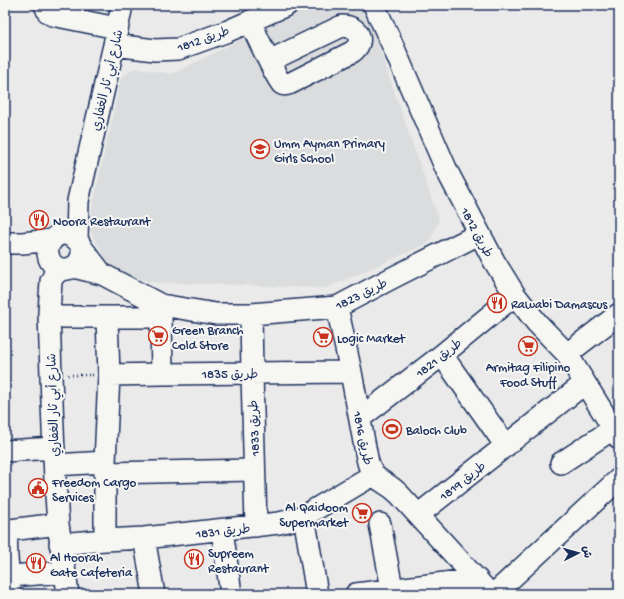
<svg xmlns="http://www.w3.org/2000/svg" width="624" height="599" font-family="'Gochi Hand','Playpen Sans Arabic',sans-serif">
<rect width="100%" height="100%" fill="#e9eae9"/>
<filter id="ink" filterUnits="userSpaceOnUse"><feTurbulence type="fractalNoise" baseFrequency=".025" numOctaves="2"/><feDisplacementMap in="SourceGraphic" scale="8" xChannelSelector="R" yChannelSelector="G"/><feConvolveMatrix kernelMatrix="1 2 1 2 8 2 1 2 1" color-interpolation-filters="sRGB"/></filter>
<g filter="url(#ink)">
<path fill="#dadcde" d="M310,5H364L439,220L429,243L326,288L147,282L110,267L88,227L121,78L134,68L172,74Z"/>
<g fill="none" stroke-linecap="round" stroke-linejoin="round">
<g stroke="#1b2f5e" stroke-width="24">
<path id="minor" d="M45,5L48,12L52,15L117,28
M374,5L392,44L447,171L494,261L515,295L537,323L567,354L619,438
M250,21C254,30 277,80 282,84C285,86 288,84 291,83L352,52C366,42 359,26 342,26L269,61
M114,45L155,50L178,49L228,31L287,5
M77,239L78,201L114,45L122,5
M5,243H22L52,240
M82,248C84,274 51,276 48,254C47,249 49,244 52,240C62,228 77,236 82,248L102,274
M74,267L102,274L161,305L216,314H251L337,307L392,278L479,234
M63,269C57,272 54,274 51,281L49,313L51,376L55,480L58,524L68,594
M337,307L351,372L367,458C372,483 383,478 399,494L490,594
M49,313L60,317H161V305
M251,314L252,373L256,526
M161,317L162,374
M567,354L619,314
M442,355L506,446
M109,375L162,374L351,372
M360,418L442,355L515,295
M5,451L54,448
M561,463L619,425
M55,465L105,462
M106,473L254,470
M418,515L585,383
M304,516L317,594
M380,524L393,594
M222,530L231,594
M144,538L154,594
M105,540V462L109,375L107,318
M60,544L105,540L144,538L279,523L292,520L304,516L373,475
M10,576L64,572
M10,594C9,574 5,553 7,533L10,530L58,524
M356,594L477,579
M494,594L619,479"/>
</g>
<path stroke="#1b2f5e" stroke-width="2.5" stroke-dasharray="1 3" stroke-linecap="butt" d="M68,375H93"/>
<use href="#minor" stroke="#f6f6f2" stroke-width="21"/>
</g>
</g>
<defs>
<g id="school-ring" transform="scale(1)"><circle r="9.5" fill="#f6f6f2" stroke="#c8321e" stroke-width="1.5"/><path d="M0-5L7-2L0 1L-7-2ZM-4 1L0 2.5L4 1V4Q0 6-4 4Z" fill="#c8321e"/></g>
<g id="restaurant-ring" transform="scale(1)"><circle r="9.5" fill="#f6f6f2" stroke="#c8321e" stroke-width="1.5"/><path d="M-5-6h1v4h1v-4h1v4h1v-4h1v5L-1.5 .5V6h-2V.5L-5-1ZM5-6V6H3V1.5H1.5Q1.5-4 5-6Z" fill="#c8321e"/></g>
<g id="supermarket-ring" transform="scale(1)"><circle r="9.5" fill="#f6f6f2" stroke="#c8321e" stroke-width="1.5"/><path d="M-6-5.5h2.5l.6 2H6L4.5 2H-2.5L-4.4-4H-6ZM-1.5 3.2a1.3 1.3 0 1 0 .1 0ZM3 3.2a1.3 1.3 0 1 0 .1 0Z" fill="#c8321e"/></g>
<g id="stadium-ring" transform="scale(1)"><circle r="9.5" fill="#f6f6f2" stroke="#c8321e" stroke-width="1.5"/><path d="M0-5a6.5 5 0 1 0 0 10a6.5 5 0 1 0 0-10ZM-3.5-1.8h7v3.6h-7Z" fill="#c8321e"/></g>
<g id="civic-ring" transform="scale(1)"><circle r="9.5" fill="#f6f6f2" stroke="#c8321e" stroke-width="1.5"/><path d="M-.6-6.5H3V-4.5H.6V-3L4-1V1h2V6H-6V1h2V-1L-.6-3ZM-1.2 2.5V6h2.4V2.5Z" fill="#c8321e"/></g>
</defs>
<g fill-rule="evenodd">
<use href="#school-ring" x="260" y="149"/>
<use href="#restaurant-ring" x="39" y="220"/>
<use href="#restaurant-ring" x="497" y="303"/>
<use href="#supermarket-ring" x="158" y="336"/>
<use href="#supermarket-ring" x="323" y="337"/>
<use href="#supermarket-ring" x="528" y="346"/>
<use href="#stadium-ring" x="392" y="429"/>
<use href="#civic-ring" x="38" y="488"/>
<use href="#supermarket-ring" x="362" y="513"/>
<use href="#restaurant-ring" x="194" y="559"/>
<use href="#restaurant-ring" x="36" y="563"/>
</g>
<g text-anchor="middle" stroke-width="4" stroke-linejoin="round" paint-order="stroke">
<g font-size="13" fill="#1b2f5e" stroke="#f6f6f2">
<text transform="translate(203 38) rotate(-19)" y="5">طريق 1812</text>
<text transform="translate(106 80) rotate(-77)" y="5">شارع أبي ثار الغفاري</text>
<text transform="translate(478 232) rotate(62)" y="5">طريق 1812</text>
<text transform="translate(361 293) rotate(-26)" y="5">طريق 1823</text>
<text transform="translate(438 357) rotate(-38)" y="5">طريق 1821</text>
<text x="230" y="378">طريق 1835</text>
<text transform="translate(52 405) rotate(-92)" y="5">شارع أبي ثار الغفاري</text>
<text transform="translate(253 428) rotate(-92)" y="5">طريق 1833</text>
<text transform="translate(364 438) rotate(78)" y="5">طريق 1816</text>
<text transform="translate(462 480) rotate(-38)" y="5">طريق 1819</text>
<text transform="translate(223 530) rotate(-6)" y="5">طريق 1831</text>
</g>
<g font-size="13" fill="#1b2f5e" stroke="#f6f6f2" text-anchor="start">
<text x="274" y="147">Umm Ayman Primary<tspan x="274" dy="15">Girls School</tspan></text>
<text x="53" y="225">Noora Restaurant</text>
<text x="511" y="308">Rawabi Damascus</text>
<text x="172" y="334">Green Branch<tspan x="172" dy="15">Cold Store</tspan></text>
<text x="337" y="342">Logic Market</text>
<text x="528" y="371" text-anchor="middle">Armitag Filipino<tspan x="528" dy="15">Food Stuff</tspan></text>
<text x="406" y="434">Baloch Club</text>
<text x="52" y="486">Freedom Cargo<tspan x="52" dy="15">Services</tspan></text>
<text x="348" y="511" text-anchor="end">Al Qaidoom<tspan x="348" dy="15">Supermarket</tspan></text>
<text x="208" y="557">Supreem<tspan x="208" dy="15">Restaurant</tspan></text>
<text x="50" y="561">Al Hoorah<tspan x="50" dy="15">Gate Cafeteria</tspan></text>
</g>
</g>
<rect width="624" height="599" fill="none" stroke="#f6f6f2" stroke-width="20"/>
<rect x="10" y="10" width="604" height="579" fill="none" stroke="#1b2f5e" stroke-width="1.5" filter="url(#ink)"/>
<g transform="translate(578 553) rotate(84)" stroke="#f6f6f2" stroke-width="3" paint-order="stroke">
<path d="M0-3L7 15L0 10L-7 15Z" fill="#1b2f5e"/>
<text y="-6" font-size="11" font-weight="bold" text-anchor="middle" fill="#1b2f5e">ش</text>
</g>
</svg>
